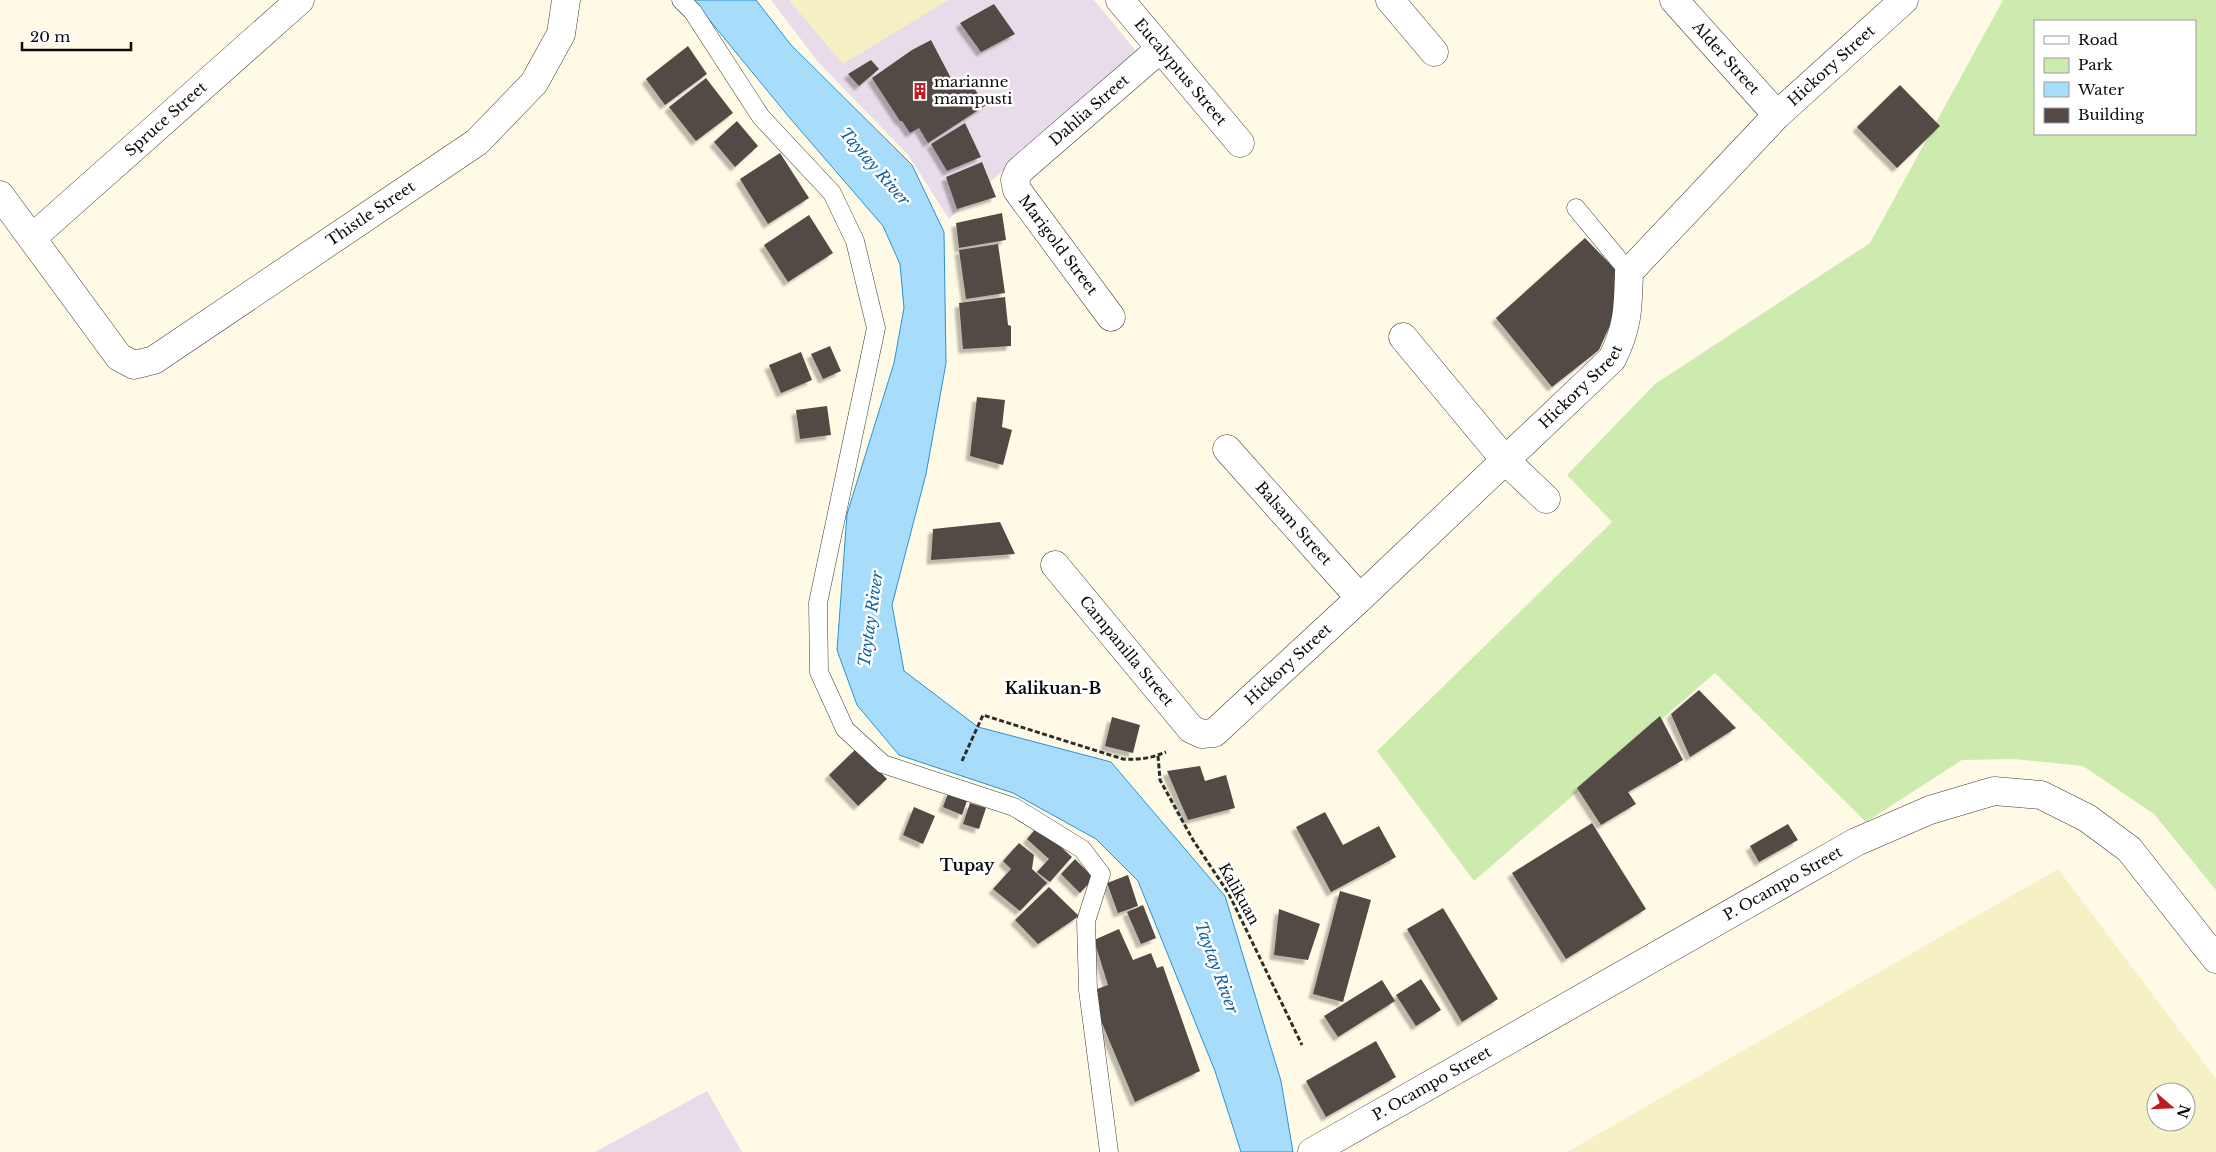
<svg xmlns="http://www.w3.org/2000/svg" width="2216" height="1152" font-family="'Libre Baskerville',serif">
<defs>
<filter id="shadow"><feDropShadow dx="-4.5" dy="4.5" stdDeviation="1" flood-color="#0004"/></filter>
</defs>
<rect width="100%" height="100%" fill="#fffae6"/>
<path fill="#e8dcea" d="M771,0H1094L1136,51L949,219L908,155L818,62Z
M707,1091L742,1152H595Z"/>
<path fill="#f6f1c5" fill-rule="evenodd" d="M789,0H948L843,64Z
M2058,869L2216,1079V1152H1567ZM2156,1092H2186V1122H2156Z"/>
<path fill="#ceebaf" fill-rule="evenodd" d="M2003,0H2216V890L2154,814L2083,766L2014,759L1962,760L1866,822L1715,673L1474,881L1377,751L1612,522L1567,475L1655,384L1870,243ZM2035,21H2195V134H2035Z"/>
<path fill="#a7dcfa" stroke="#2a92d5" d="M693,0H756L791,45L912,165L944,232L946,363L926,474L892,605L904,671L978,727L1111,762L1225,896L1281,1081L1293,1152H1241L1215,1071L1138,881L1096,839L1013,793L899,755L857,705L837,650L847,514L894,363L904,308L900,264L883,226L789,117Z"/>
<path fill="#534a45" filter="url(#shadow)" d="M994,4L1015,34L981,52L960,23Z
M931,40L954,84L966,77L986,105L928,143L919,128L910,133L902,121H900L872,78L912,50Z
M688,46L707,74L665,105L646,79Z
M871,60L879,69L859,86L848,74Z
M706,78L733,113L696,141L669,107Z
M1900,85L1940,126L1897,168L1857,127Z
M737,121L758,146L735,167L714,142Z
M965,123L981,157L947,171L931,144Z
M780,153L809,198L768,224L740,179Z
M982,162L996,197L957,209L946,177Z
M1002,213L1006,240L959,248L956,223Z
M809,215L833,253L788,282L764,245Z
M1585,238L1615,269V314L1599,350L1552,387L1496,318Z
M998,244L1005,293L966,299L959,250Z
M1005,297L1008,325L1011,326V346L963,349L959,303Z
M830,346L841,371L823,379L811,354Z
M801,352L812,380L781,393L769,365Z
M977,397L1005,400L1002,427L1012,430L1003,465L970,456Z
M827,406L831,435L800,439L796,410Z
M1000,522L1015,554L931,560L933,529Z
M1699,690L1736,728L1690,757L1671,714Z
M1660,716L1683,760L1628,792L1636,804L1601,825L1577,788Z
M1112,717L1140,725L1133,753L1105,746Z
M857,748L887,779L858,806L829,775Z
M1200,766L1205,781L1226,775L1235,808L1188,820L1167,771Z
M949,791L968,798L962,815L943,807Z
M970,803L986,808L979,829L963,824Z
M914,807L935,816L923,844L903,835Z
M1325,812L1343,845L1379,826L1396,857L1331,892L1296,827Z
M1592,823L1646,909L1566,959L1512,873Z
M1788,824L1798,840L1759,862L1750,846Z
M1038,826L1072,857L1050,882L1037,872L1049,859L1027,839Z
M1019,843L1034,855L1032,869L1047,883L1020,911L993,889L1011,869L1003,861Z
M1075,859L1094,878L1080,893L1061,874Z
M1128,875L1138,906L1118,913L1107,883Z
M1049,887L1079,916L1038,944L1015,920Z
M1340,891L1371,900L1343,1002L1313,994Z
M1143,905L1156,938L1141,944L1127,912Z
M1443,908L1498,999L1462,1022L1407,929Z
M1279,909L1320,924L1308,960L1274,955Z
M1119,929L1133,960L1151,953L1157,968L1163,966L1200,1071L1135,1102L1089,992L1108,985L1094,940Z
M1421,979L1441,1010L1416,1026L1396,995Z
M1382,980L1395,1001L1338,1037L1324,1016Z
M1376,1041L1396,1077L1326,1117L1306,1081Z"/>
<g fill="none" stroke-linecap="round" stroke-linejoin="round">
<g stroke="#3d3d3d" stroke-width="19">
<path id="service" d="M681,0L693,12L761,117L832,193L855,241L876,328L818,603L819,672L845,729L883,764L1014,807L1082,849L1101,874L1086,921L1088,990L1109,1152
M1576,208L1629,272"/>
</g>
<g stroke="#3d3d3d" stroke-width="29">
<g id="minor">
<path id="s1" d="M1120,0L1240,143"/>
<path d="M1390,0L1434,52"/>
<path id="s2" d="M1674,0L1777,115"/>
<path id="s3" d="M0,195L119,357L134,365L154,360L477,142L534,83L561,34L566,0"/>
<path id="s4" d="M32,238L300,0"/>
<path id="s5" d="M1111,317L1017,190L1015,180L1019,171L1160,49"/>
<path d="M1403,337L1505,460L1546,499"/>
<path id="s6" d="M1227,449L1360,598"/>
<path id="s7" d="M1055,565L1191,729L1202,734L1214,733L1360,598L1612,359C1628,327 1628,308 1629,272L1777,115L1904,0"/>
</g>
</g>
<g stroke="#3d3d3d" stroke-width="29">
<g id="tertiary">
<path id="s8" d="M1312,1152L1856,842L1930,810L1994,791L2041,795L2087,818L2129,849L2216,959"/>
</g>
</g>
<path stroke="#2c2c2c" stroke-width="3" stroke-dasharray="5 2.5" stroke-linecap="butt" d="M1158,756L1160,780L1193,840L1229,894L1302,1045
M962,761L983,715L1123,759C1139,760 1152,758 1166,752"/>
<use href="#service" stroke="#fff" stroke-width="18"/>
<use href="#minor" stroke="#fff" stroke-width="28"/>
<use href="#tertiary" stroke="#fff" stroke-width="28"/>
</g>
<defs>
<g id="building-bare" transform="scale(1.35)"><path d="M-4-6H4V6H1V3H-1V6H-4ZM-2.5-4.3h1.7v1.8h-1.7ZM.8-4.3h1.7v1.8H.8ZM-2.5-1h1.7V.8h-1.7ZM.8-1h1.7V.8H.8Z" fill="#c01b24" stroke="#fff" stroke-width="2.5" paint-order="stroke"/></g>
</defs>
<g fill-rule="evenodd">
<use href="#building-bare" x="920" y="91"/>
</g>
<g text-anchor="middle" stroke-width="5" stroke-linejoin="round" paint-order="stroke">
<g font-size="15" fill="#0a0a0a" stroke="#fff">
<text dy="5" stroke="none"><textPath href="#s2" startOffset="78">Alder Street</textPath></text>
<text dy="5" stroke="none"><textPath href="#s7" startOffset="1162">Hickory Street</textPath></text>
<text dy="5" stroke="none"><textPath href="#s1" startOffset="94">Eucalyptus Street</textPath></text>
<text dy="5" stroke="none"><textPath href="#s5" startOffset="271">Dahlia Street</textPath></text>
<text dy="5" stroke="none"><textPath href="#s4" startOffset="179">Spruce Street</textPath></text>
<text dy="5" stroke="none"><textPath href="#s3" startOffset="500">Thistle Street</textPath></text>
<text transform="translate(1058 245) rotate(53)" y="5">Marigold Street</text>
<text dy="5" stroke="none"><textPath href="#s7" startOffset="742">Hickory Street</textPath></text>
<text dy="5" stroke="none"><textPath href="#s6" startOffset="100">Balsam Street</textPath></text>
<text dy="5" stroke="none"><textPath href="#s7" startOffset="112">Campanilla Street</textPath></text>
<text dy="5" stroke="none"><textPath href="#s7" startOffset="338">Hickory Street</textPath></text>
<text dy="5" stroke="none"><textPath href="#s8" startOffset="542">P. Ocampo Street</textPath></text>
<text transform="translate(1239 894) rotate(61)" y="5">Kalikuan</text>
<text dy="5" stroke="none"><textPath href="#s8" startOffset="138">P. Ocampo Street</textPath></text>
</g>
<g font-size="15" fill="#0a0a0a" stroke="#fff" text-anchor="start">
<text x="934" y="87">marianne<tspan x="934" dy="17">mampusti</tspan></text>
</g>
<g font-size="16" font-style="italic" fill="#0e62a0" stroke="#fff">
<text transform="translate(875 166) rotate(49)" y="6">Taytay River</text>
<text transform="translate(870 619) rotate(-82)" y="6">Taytay River</text>
<text transform="translate(1217 967) rotate(70)" y="6">Taytay River</text>
</g>
<g font-size="16" font-weight="bold" fill="#0a0a0a" stroke="#fff">
<text x="1053" y="694">Kalikuan-B</text>
<text x="967" y="871">Tupay</text>
</g>
</g>
<rect x="2034" y="20" width="162" height="115" fill="#ffffff" stroke="#9d9d9d"/>
<rect x="2044" y="36" width="25" height="8" fill="#ffffff" stroke="#9d9d9d"/>
<text x="2078" y="45" font-size="15" fill="#0a0a0a">Road</text>
<rect x="2044" y="58" width="25" height="15" fill="#ceebaf" stroke="#9d9d9d"/>
<text x="2078" y="70" font-size="15" fill="#0a0a0a">Park</text>
<rect x="2044" y="82" width="25" height="15" fill="#a7dcfa" stroke="#9d9d9d"/>
<text x="2078" y="95" font-size="15" fill="#0a0a0a">Water</text>
<rect x="2044" y="108" width="25" height="15" fill="#534a45" stroke="#9d9d9d"/>
<text x="2078" y="120" font-size="15" fill="#0a0a0a">Building</text>
<g transform="translate(2171 1107) rotate(109)"><circle r="24" fill="#ffffff" stroke="#9d9d9d"/>
<path d="M0-4L9 19L0 12L-9 19Z" fill="#c01b24"/>
<text y="-8" font-size="14" font-weight="bold" text-anchor="middle" fill="#0a0a0a">N</text>
</g>
<path d="M22 42v8h109v-8" fill="none" stroke="#0a0a0a" stroke-width="2.5"/>
<text x="30" y="42" font-size="15" fill="#0a0a0a" stroke="#ffffff" stroke-width="4" paint-order="stroke">20 m</text>
</svg>
